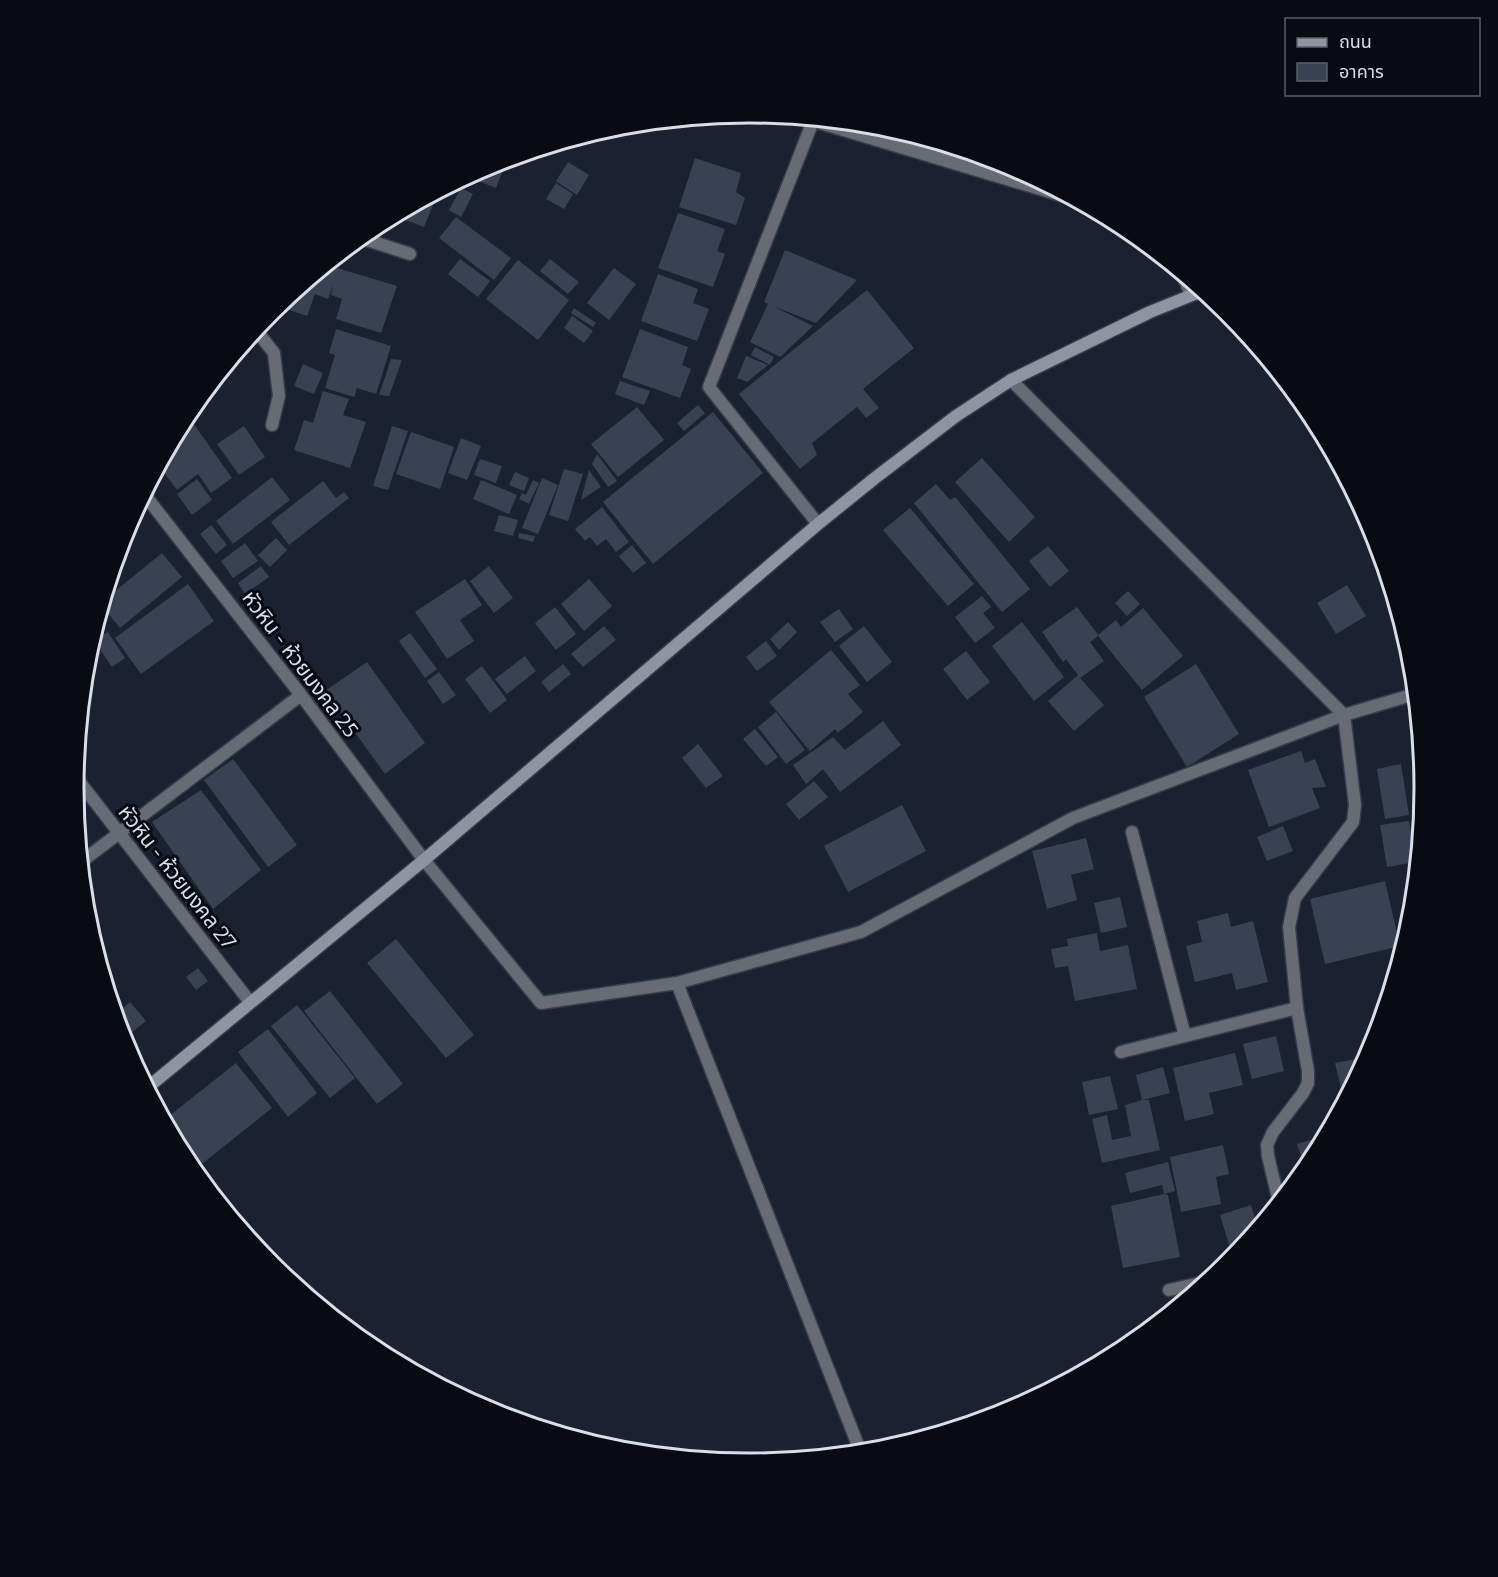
<svg xmlns="http://www.w3.org/2000/svg" width="1498" height="1577" font-family="Bitter,'Noto Sans Thai',serif">
<rect width="100%" height="100%" fill="#1a2231"/>
<path fill="#394253" d="M695,158L741,173L736,192L745,198L736,225L679,207Z
M507,159L496,188L468,177L491,164Z
M568,162L589,175L577,195L556,181Z
M556,183L573,194L564,209L546,199Z
M461,188L473,194L461,217L449,210Z
M438,193L424,227L394,216Z
M678,213L725,229L717,251L725,254L713,287L658,268Z
M456,217L511,258L494,280L439,238Z
M785,250L857,280L816,323L773,306L813,326L780,357L750,342L768,304L764,302Z
M460,259L490,281L478,297L448,274Z
M550,259L579,282L568,294L540,271Z
M518,260L569,300L538,340L486,299Z
M327,265L397,286L381,333L336,319L342,299L331,295L333,285L328,299L315,294L307,316L278,306Z
M614,268L636,284L609,320L587,303Z
M658,274L698,289L693,303L709,309L697,341L641,321Z
M867,290L914,348L863,389L879,408L866,418L857,407L812,443L817,455L800,469L739,394Z
M574,308L596,323L593,327L571,313Z
M572,316L593,331L584,343L564,328Z
M336,329L391,346L376,394L357,388L354,397L325,388L335,355L329,353Z
M640,329L688,347L682,365L691,369L680,398L622,377Z
M755,347L774,357L770,365L751,355Z
M746,356L768,365L747,382L737,378Z
M391,359L402,360L389,396L379,395Z
M303,364L323,373L314,394L294,386Z
M620,381L650,391L644,405L615,394Z
M323,391L349,399L343,415L366,422L350,468L294,450L304,420L313,423Z
M698,405L705,413L684,431L677,423Z
M637,407L664,440L618,477L591,444Z
M713,412L763,473L653,564L603,502Z
M193,423L232,478L211,493L198,474L177,490L159,466L175,436Z
M244,426L265,457L239,475L217,444Z
M392,426L408,431L388,490L373,486Z
M411,432L454,447L440,489L396,474Z
M461,438L481,446L467,480L448,473Z
M597,454L617,481L608,487L592,464Z
M982,458L1035,517L1009,542L955,482Z
M480,459L502,466L496,483L474,475Z
M564,469L583,474L568,521L549,515Z
M589,470L601,487L581,500Z
M515,472L529,478L524,491L509,485Z
M272,477L290,500L233,544L216,521Z
M542,478L558,485L538,534L522,528Z
M197,479L212,500L192,515L177,494Z
M481,480L517,495L509,514L473,499Z
M533,480L539,483L529,504L519,499L522,493L526,495Z
M323,481L336,498L344,492L349,498L289,545L271,522Z
M936,484L950,500L955,497L1030,589L1002,612L914,503Z
M602,507L629,542L616,552L606,539L597,546L590,537L585,541L575,529Z
M910,508L974,584L948,606L883,530Z
M499,515L518,520L513,536L494,531Z
M211,525L227,545L216,554L200,534Z
M519,533L535,536L533,542L518,538Z
M276,538L287,550L270,567L258,555Z
M245,543L258,561L233,578L221,561Z
M632,545L646,563L633,573L619,556Z
M1048,546L1069,571L1050,587L1029,561Z
M162,553L182,577L120,628L102,606L103,601Z
M261,566L269,577L245,594L238,583Z
M489,566L513,598L494,613L470,581Z
M465,579L482,605L460,620L474,641L447,659L415,612Z
M589,579L612,606L584,631L561,604Z
M188,584L214,621L141,674L115,638Z
M1347,585L1366,616L1336,634L1317,603Z
M1128,591L1140,604L1127,616L1115,603Z
M982,596L991,607L983,613L995,628L975,643L955,617Z
M555,607L576,634L556,650L535,623Z
M1077,607L1098,635L1116,620L1121,627L1143,608L1183,656L1142,690L1098,636L1090,642L1104,661L1080,678L1104,705L1074,731L1048,701L1078,675L1066,659L1063,662L1042,632Z
M839,609L853,629L835,642L820,622Z
M788,622L797,632L779,650L770,639Z
M1022,622L1064,677L1034,701L992,646Z
M604,626L616,640L583,667L571,654Z
M864,626L892,662L867,682L839,646Z
M108,632L125,658L112,667L94,641Z
M410,633L437,669L425,678L399,641Z
M91,641L101,654L86,666L87,656Z
M766,641L777,656L757,671L746,657Z
M831,650L860,685L848,694L863,712L838,733L835,729L810,751L769,702Z
M966,651L990,682L967,700L943,669Z
M525,656L536,671L507,694L495,679Z
M367,662L425,743L385,774L325,691Z
M563,664L571,674L549,692L541,682Z
M1196,664L1239,734L1187,767L1144,697Z
M482,666L507,700L490,713L465,679Z
M439,672L456,695L443,704L427,681Z
M776,712L805,750L786,764L758,727Z
M883,721L901,745L840,792L823,769L806,784L793,765L833,737L845,750Z
M755,729L778,757L766,766L743,739Z
M698,744L723,776L706,788L682,758Z
M1301,751L1305,763L1315,759L1326,787L1312,788L1320,808L1269,827L1248,770Z
M233,759L297,845L268,867L204,780Z
M1401,764L1409,815L1385,819L1377,769Z
M814,781L828,797L799,820L786,804Z
M201,790L261,870L213,909L152,822Z
M902,805L926,851L848,892L824,846Z
M1409,821L1416,862L1387,867L1380,825Z
M1283,826L1293,851L1267,861L1257,837Z
M1086,838L1094,869L1071,875L1077,900L1047,909L1032,851Z
M1385,881L1400,946L1325,964L1310,899Z
M1120,897L1127,927L1101,933L1094,903Z
M1228,913L1231,927L1253,921L1268,982L1236,990L1232,973L1195,982L1186,946L1202,942L1197,921Z
M1097,933L1100,951L1128,945L1137,989L1075,1001L1068,966L1055,968L1051,949L1068,946L1067,939Z
M396,939L474,1035L446,1058L367,963Z
M198,968L208,981L196,990L186,977Z
M330,991L403,1084L377,1104L304,1011Z
M130,1002L146,1021L131,1033L116,1014Z
M297,1005L355,1078L330,1098L271,1026Z
M268,1029L317,1093L288,1117L238,1052Z
M1276,1036L1284,1071L1252,1079L1243,1044Z
M1235,1053L1243,1085L1209,1093L1214,1114L1185,1121L1173,1068Z
M1361,1058L1363,1066L1350,1089L1342,1092L1335,1063Z
M236,1063L272,1108L193,1171L187,1163L164,1120Z
M1163,1067L1170,1093L1142,1100L1136,1075Z
M1110,1076L1118,1109L1089,1115L1082,1082Z
M1142,1100H1149L1160,1150L1102,1163L1092,1119L1107,1115L1112,1140L1131,1136L1125,1105Z
M1324,1136L1325,1138L1310,1164L1305,1169L1297,1144Z
M1223,1145L1229,1174L1216,1177L1221,1204L1181,1212L1170,1157Z
M1168,1162L1175,1191L1164,1194L1168,1195L1180,1257L1123,1268L1111,1206L1164,1194L1162,1185L1130,1193L1125,1173Z
M1251,1205L1258,1228L1246,1243L1230,1248L1220,1215Z"/>
<g fill="none" stroke-linecap="round" stroke-linejoin="round">
<g stroke="#353c4b" stroke-width="15">
<path id="lane" d="M424,860L541,1003L677,983L861,932L1073,818L1344,715
M677,983L861,1453"/>
</g>
<g stroke="#353c4b" stroke-width="15">
<path id="street" d="M807,119L1070,198
M813,121L709,387L818,524
M361,238L410,254
M1183,275L1191,295
M256,330L274,353L279,396L272,425
M1011,380L1344,715L1355,805L1353,822L1295,898L1289,927L1297,1008L1308,1071V1083L1303,1093L1273,1132L1267,1145L1268,1156L1279,1202
M144,494L301,695L424,860
M1344,715L1415,694
M75,776L250,1002
M1132,832L1185,1036
M81,862L301,695
M1121,1052L1297,1008
M1169,1290L1209,1281"/>
</g>
<g stroke="#353c4b" stroke-width="15">
<path id="secondary" d="M147,1088L424,860L818,524L875,478L956,416L1011,380L1150,312L1202,291"/>
</g>
<use href="#lane" stroke="#676b73" stroke-width="12"/>
<use href="#street" stroke="#676b73" stroke-width="12"/>
<use href="#secondary" stroke="#8e95a2" stroke-width="12"/>
</g>
<g text-anchor="middle" stroke-width="6" stroke-linejoin="round" paint-order="stroke">
<g font-size="21" fill="#d9dee9" stroke="#080b12">
<text transform="translate(300 664) rotate(53)" y="7">หัวหิน - ห้วยมงคล 25</text>
<text transform="translate(177 877) rotate(52)" y="7">หัวหิน - ห้วยมงคล 27</text>
</g>
</g>
<path d="M0 0H1498V1577H0ZM84 788a665 665 0 1 1 1330 0a665 665 0 1 1-1330 0Z" fill="#080b12" fill-rule="evenodd"/>
<path fill="none" stroke="#d9dee9" stroke-width="3" d="M84 788a665 665 0 1 1 1330 0a665 665 0 1 1-1330 0Z"/>
<rect x="1285" y="18" width="195" height="78" fill="#080b12" stroke="#5c5f68" stroke-width="1.5"/>
<rect x="1297" y="38" width="30" height="9" fill="#8e95a2" stroke="#5c5f68" stroke-width="1.5"/>
<text x="1339" y="48" font-size="18" fill="#d9dee9">ถนน</text>
<rect x="1297" y="63" width="30" height="18" fill="#394253" stroke="#5c5f68" stroke-width="1.5"/>
<text x="1339" y="78" font-size="18" fill="#d9dee9">อาคาร</text>
</svg>
